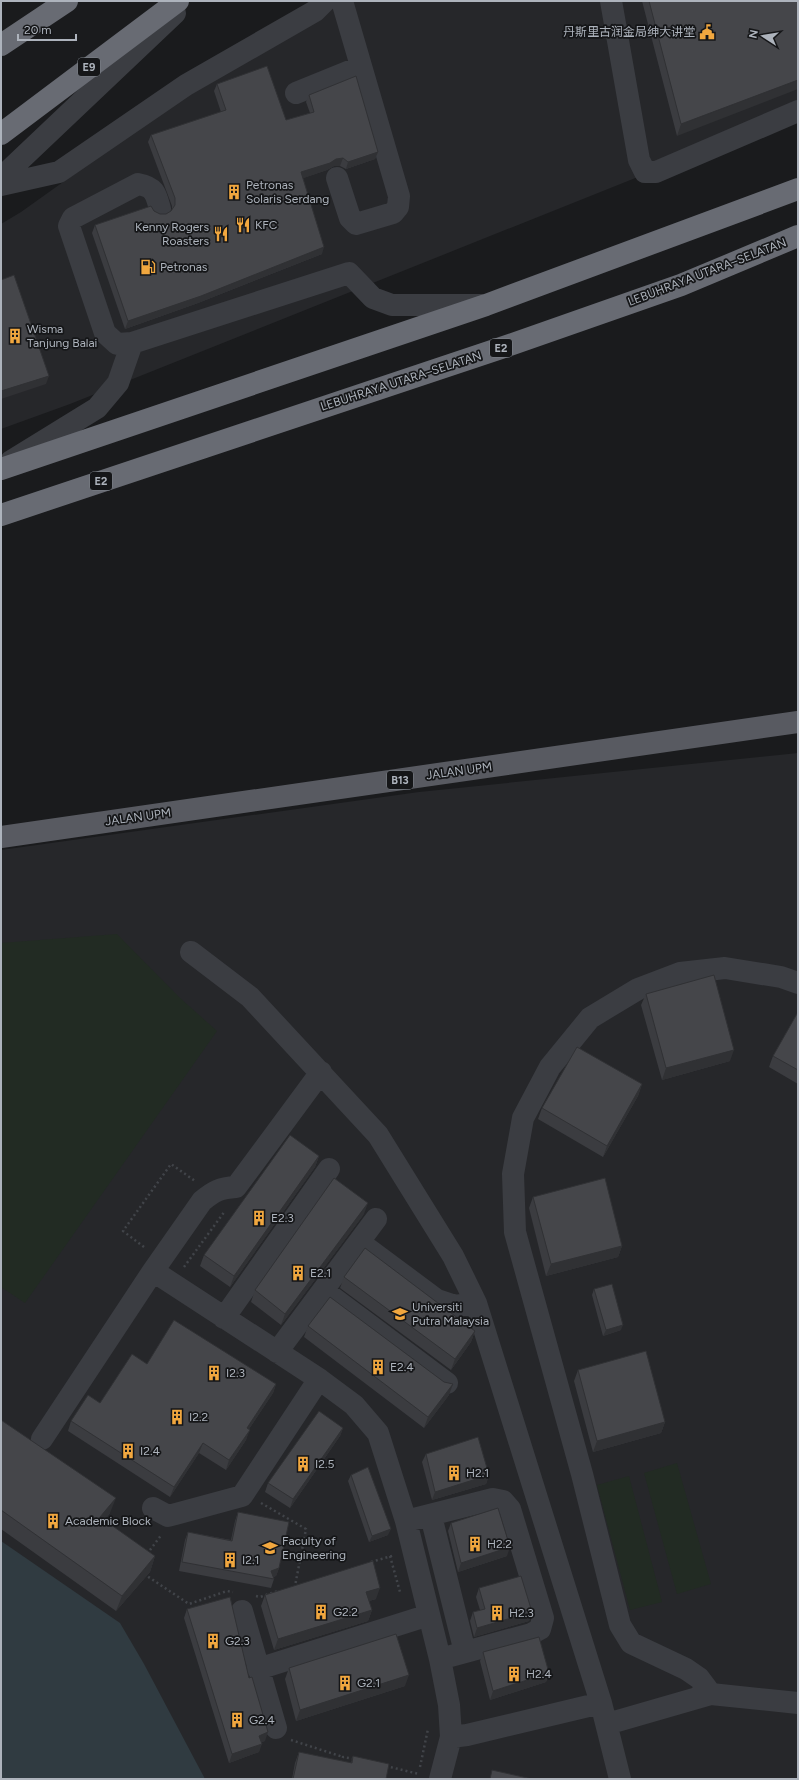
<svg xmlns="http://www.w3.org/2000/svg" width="799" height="1780" font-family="Figtree,'Noto Sans SC',sans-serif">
<rect width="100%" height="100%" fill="#1a1b1d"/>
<path fill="#26272a" d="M317,1H798V113L70,404L1,429V224L21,212Z
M798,753V1779H1V850L419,792Z"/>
<path fill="#222b23" d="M117,934L179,997L217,1031L25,1303L1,1287V943Z
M677,1463L711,1584L677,1594L644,1473Z
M629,1476L662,1602L630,1610L597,1485Z"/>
<path fill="#303b41" d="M1,1541L120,1623L144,1664L205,1779H1Z"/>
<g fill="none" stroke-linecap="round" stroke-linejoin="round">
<path stroke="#414449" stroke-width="2.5" stroke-dasharray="2 3" stroke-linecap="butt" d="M144,1247L123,1231L171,1164L195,1181
M184,1267L225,1211
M261,1503L306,1529L295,1586
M147,1554L162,1534
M390,1556L400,1592
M371,1562L395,1555
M144,1574L189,1604L227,1591L233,1592
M256,1596L260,1597L278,1591
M291,1740L343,1757
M342,1763L343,1757L355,1759
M386,1766L419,1774
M420,1767L428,1729"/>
<path stroke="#3b3d42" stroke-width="22" d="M611,1L639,160L645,172H656L798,111
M296,93L360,67
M1,178L175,13
M337,178L350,218L356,224L393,213L398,207L399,196L342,1
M1,185L59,172L186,85L315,11L325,1
M160,209C156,194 155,187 138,184L73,218L69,226L105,333L117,344L132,343L349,273L373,298L392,305H481
M11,461L97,408L118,383L132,343
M191,952L250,997L378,1135L453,1256L476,1303L601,1703L620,1779
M359,1242L437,1300L455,1306L476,1303
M153,1271L319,1379L354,1405L378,1433L406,1521L440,1659L449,1705L451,1737L440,1779
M324,1291L447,1383
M224,1318L329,1169
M277,1352L376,1219
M42,1439L153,1271L202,1201C214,1191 220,1188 236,1187L321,1072
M153,1508L168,1516L242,1496L319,1379
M431,1516L465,1652
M406,1521L493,1499L503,1501L510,1509L543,1618L540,1629L531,1634L440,1659
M242,1611L276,1728
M258,1669L429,1615
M711,1694L699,1678L686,1669L631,1643L620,1625L582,1474L515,1232L513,1174L523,1118L550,1067L590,1018L638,989L680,973L725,968L781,977L798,983
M607,1724L711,1694L798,1703
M451,1737L467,1735L601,1703"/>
<path stroke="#585a61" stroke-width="22" d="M1,837L798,722"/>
<path stroke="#686b73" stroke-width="22" d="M1,45L67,1
M1,134L178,1
M1,469L486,305L798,189
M1,515L501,348L681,285L798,236"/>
</g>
<path fill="#3b3c40" d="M642,1H798L677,136Z
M217,84L286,120L310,113L306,102L309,95L378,152L375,159L346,169L340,166H334L327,170L303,178L322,254L198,303L125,329L92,233L95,225L154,211L160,214H166L171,211L172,209V206L148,142L151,135L221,112L214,91Z
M646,994L730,1061L662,1080L641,1005Z
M798,1012V1084L769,1067L773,1056Z
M642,1084L638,1096L603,1157L538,1119L542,1108Z
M319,1156L315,1167L230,1287L200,1266L204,1255Z
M533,1197L622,1246L618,1257L546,1276L529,1208Z
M364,1214L281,1325L251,1302L255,1290Z
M344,1277L475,1331L471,1342L451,1370L340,1288Z
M594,1289L621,1330L603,1336L592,1295Z
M308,1326L444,1382L449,1395L424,1428L304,1337Z
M147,1364L276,1384L273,1393L249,1429L246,1440L226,1470L199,1453L170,1497L68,1431L71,1421L100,1403Z
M578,1370L665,1422L661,1433L593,1452L574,1381Z
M1,1420L110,1513L104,1521L155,1556L150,1572L116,1611L1,1529Z
M343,1428L340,1436L290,1508L265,1492L268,1483Z
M426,1454L489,1475L486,1484L432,1500L422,1462Z
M351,1475L388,1535L369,1542L348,1481Z
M238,1512L279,1568L276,1576L273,1577L274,1579L271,1588L179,1571L185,1540L188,1532L231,1540L235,1521Z
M451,1523L507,1556L458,1572L448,1531Z
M479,1588L532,1612L529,1621L474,1637L470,1621L473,1612L480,1610L476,1597Z
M265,1595L376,1599L369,1601L372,1610L368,1621L274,1650L261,1606Z
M187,1609L265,1741L261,1742L259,1752L229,1763L184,1618Z
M483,1652L549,1673L546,1682L490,1700L480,1661Z
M289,1668L405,1686L296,1721L285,1679Z
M299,1752L351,1763L353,1756L386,1779H292L295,1763Z"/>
<path fill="#303134" d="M798,80V89L677,136L681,124Z
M378,152L375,159L346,169L348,162Z
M343,158L340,166H334L327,170L298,180L301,172L336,159Z
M324,247L322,254L198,303L125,329L128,321Z
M49,376L46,384L1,399V391Z
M734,1050L730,1061L662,1080L666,1068Z
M642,1084L638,1096L603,1157L607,1146Z
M319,1156L315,1167L230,1287L234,1276Z
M368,1203L364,1214L281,1325L285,1314Z
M622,1246L618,1257L546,1276L551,1264Z
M623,1325L621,1330L603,1336L606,1330Z
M475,1331L471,1342L451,1370L455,1359Z
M276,1384L273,1393L243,1438L247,1428Z
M453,1384L449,1395L424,1428L428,1417Z
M665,1422L661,1433L593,1452L597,1441Z
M343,1428L340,1436L290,1508L293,1499Z
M250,1430L246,1440L226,1470L229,1460Z
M203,1443L199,1453L170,1497L174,1487Z
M489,1475L486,1484L432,1500L435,1492Z
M116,1498L110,1513L94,1533L100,1517Z
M391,1529L388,1535L369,1542L372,1536Z
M510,1547L507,1556L458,1572L461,1563Z
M155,1556L150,1572L116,1611L122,1596Z
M279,1568L276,1576L270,1578L271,1571Z
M380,1588L376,1599L362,1603L366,1592Z
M372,1610L368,1621L274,1650L278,1639Z
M532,1612L529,1621L474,1637L477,1628Z
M549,1673L546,1682L490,1700L493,1691Z
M409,1675L405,1686L296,1721L300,1710Z
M268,1732L265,1741L256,1744L259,1736Z
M262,1744L259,1752L229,1763L232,1754Z"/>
<path fill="#45464a" stroke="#303134" d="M649,1H798V80L681,124Z
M267,66L286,120L314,112L309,95L356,76L378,152L348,162L343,158L336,159L330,163L301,172L324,247L201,296L128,321L95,225L151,206L154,211L160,214H166L171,211L175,205V198L151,135L226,110L217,84Z
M14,275L49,376L1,391V280Z
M714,975L734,1050L666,1068L646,994Z
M798,1012V1070L773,1056Z
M577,1047L642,1084L607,1146L542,1108Z
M290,1135L319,1156L234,1276L204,1255Z
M334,1178L368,1203L285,1314L255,1290Z
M605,1178L622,1246L551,1264L533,1197Z
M365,1248L475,1331L455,1359L344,1277Z
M612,1284L623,1325L606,1330L594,1289Z
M330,1297L444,1382L453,1384L428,1417L308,1326Z
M174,1320L276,1384L247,1428L250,1430L229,1460L203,1443L174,1487L71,1421L88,1395L100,1403L132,1354L147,1364Z
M646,1351L665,1422L597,1441L578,1370Z
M319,1411L343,1428L293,1499L268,1483Z
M1,1420L116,1498L100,1517L155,1556L122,1596L1,1510Z
M478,1437L489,1475L435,1492L426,1454Z
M368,1467L391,1529L372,1536L351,1475Z
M498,1508L510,1547L461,1563L451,1523Z
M238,1512L289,1522L279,1568L271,1571L274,1579L182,1562L188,1532L232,1541Z
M373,1561L380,1588L366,1592L372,1610L278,1639L265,1595Z
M521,1576L532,1612L477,1628L473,1612L485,1609L479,1588Z
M230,1597L249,1678L252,1677L268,1732L259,1736L262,1744L232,1754L187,1609Z
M396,1634L409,1675L300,1710L289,1668Z
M539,1637L549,1673L493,1691L483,1652Z
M299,1752L352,1763L353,1756L389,1764L386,1779H293Z
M492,1770L532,1779H490Z"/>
<defs>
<g id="civic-bare" transform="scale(1.2)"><path d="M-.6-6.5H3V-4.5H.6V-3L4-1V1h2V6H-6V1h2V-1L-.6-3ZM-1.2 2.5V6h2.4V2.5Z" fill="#f1a73f" stroke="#151618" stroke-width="2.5" paint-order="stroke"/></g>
<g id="building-bare" transform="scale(1.2)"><path d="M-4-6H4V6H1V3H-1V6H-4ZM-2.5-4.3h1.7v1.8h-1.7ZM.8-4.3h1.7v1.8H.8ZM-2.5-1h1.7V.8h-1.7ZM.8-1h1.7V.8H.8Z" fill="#f1a73f" stroke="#151618" stroke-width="2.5" paint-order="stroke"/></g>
<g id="restaurant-bare" transform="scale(1.2)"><path d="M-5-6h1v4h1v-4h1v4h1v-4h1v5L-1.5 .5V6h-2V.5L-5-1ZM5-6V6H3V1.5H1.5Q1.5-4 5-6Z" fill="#f1a73f" stroke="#151618" stroke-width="2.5" paint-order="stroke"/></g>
<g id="fuel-bare" transform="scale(1.2)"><path d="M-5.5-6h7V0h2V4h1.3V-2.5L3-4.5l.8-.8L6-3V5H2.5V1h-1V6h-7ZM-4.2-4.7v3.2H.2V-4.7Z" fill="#f1a73f" stroke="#151618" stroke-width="2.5" paint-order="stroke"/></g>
<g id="university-bare" transform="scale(1.2)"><path d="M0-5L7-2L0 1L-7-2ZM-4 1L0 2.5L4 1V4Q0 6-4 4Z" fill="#f1a73f" stroke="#151618" stroke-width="2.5" paint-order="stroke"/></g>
</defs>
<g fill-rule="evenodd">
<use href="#civic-bare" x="707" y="32"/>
<use href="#building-bare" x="234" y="192"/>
<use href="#restaurant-bare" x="243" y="225"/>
<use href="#restaurant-bare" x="221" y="234"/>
<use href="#fuel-bare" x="148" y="267"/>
<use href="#building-bare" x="15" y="336"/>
<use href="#building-bare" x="259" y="1218"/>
<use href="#building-bare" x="298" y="1273"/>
<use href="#university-bare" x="400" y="1314"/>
<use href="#building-bare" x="378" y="1367"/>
<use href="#building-bare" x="214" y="1373"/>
<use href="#building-bare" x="177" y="1417"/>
<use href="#building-bare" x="128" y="1451"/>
<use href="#building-bare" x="303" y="1464"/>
<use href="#building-bare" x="454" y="1473"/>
<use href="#building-bare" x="53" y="1521"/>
<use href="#building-bare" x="475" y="1544"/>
<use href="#university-bare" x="270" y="1548"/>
<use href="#building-bare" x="230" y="1560"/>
<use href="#building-bare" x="321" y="1612"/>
<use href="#building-bare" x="497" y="1613"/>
<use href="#building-bare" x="213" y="1641"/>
<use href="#building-bare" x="514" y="1674"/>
<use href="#building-bare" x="345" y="1683"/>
<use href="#building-bare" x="237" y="1720"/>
</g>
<g text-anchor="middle" stroke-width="3.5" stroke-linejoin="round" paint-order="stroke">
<g fill="#151618" stroke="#7f848b" stroke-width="1">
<rect x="78" y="58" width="22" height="18" rx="3"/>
<rect x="490" y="339" width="22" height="18" rx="3"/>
<rect x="90" y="472" width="22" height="18" rx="3"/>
<rect x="387" y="771" width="26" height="18" rx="3"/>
</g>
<g font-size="11" font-weight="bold" fill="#adb3bc">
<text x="89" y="71">E9</text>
<text x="501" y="352">E2</text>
<text x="101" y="485">E2</text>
<text x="400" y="784">B13</text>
</g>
<g font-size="12" fill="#adb3bc" stroke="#151618" text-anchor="start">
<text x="695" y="36" text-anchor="end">丹斯里古润金局绅大讲堂</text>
<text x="246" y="189">Petronas<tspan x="246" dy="14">Solaris Serdang</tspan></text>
<text x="255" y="229">KFC</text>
<text x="209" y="231" text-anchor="end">Kenny Rogers<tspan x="209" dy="14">Roasters</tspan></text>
<text x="160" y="271">Petronas</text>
<text x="27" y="333">Wisma<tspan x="27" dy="14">Tanjung Balai</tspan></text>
<text x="271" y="1222">E2.3</text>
<text x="310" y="1277">E2.1</text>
<text x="412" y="1311">Universiti<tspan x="412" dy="14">Putra Malaysia</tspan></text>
<text x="390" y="1371">E2.4</text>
<text x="226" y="1377">I2.3</text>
<text x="189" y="1421">I2.2</text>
<text x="140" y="1455">I2.4</text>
<text x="315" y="1468">I2.5</text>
<text x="466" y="1477">H2.1</text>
<text x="65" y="1525">Academic Block</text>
<text x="282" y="1545">Faculty of<tspan x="282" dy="14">Engineering</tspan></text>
<text x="487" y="1548">H2.2</text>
<text x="242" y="1564">I2.1</text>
<text x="333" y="1616">G2.2</text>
<text x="509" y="1617">H2.3</text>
<text x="225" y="1645">G2.3</text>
<text x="526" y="1678">H2.4</text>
<text x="357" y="1687">G2.1</text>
<text x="249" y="1724">G2.4</text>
</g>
<g font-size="12" fill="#adb3bc" stroke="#151618">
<text transform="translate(707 272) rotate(-21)" y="4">LEBUHRAYA UTARA–SELATAN</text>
<text transform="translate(401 381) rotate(-18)" y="4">LEBUHRAYA UTARA–SELATAN</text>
<text transform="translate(459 771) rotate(-8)" y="4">JALAN UPM</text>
<text transform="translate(138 817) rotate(-8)" y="4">JALAN UPM</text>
</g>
</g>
<rect width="799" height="1780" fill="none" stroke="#adb3bc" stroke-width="4"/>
<g transform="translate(763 36) rotate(282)" stroke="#151618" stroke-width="3" paint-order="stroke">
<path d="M0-3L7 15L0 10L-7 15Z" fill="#adb3bc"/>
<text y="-6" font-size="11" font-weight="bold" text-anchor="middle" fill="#adb3bc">N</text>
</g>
<path d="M18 34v6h58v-6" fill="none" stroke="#adb3bc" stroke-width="2"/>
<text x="24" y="34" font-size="12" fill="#adb3bc" stroke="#151618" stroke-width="3" paint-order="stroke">20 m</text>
</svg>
